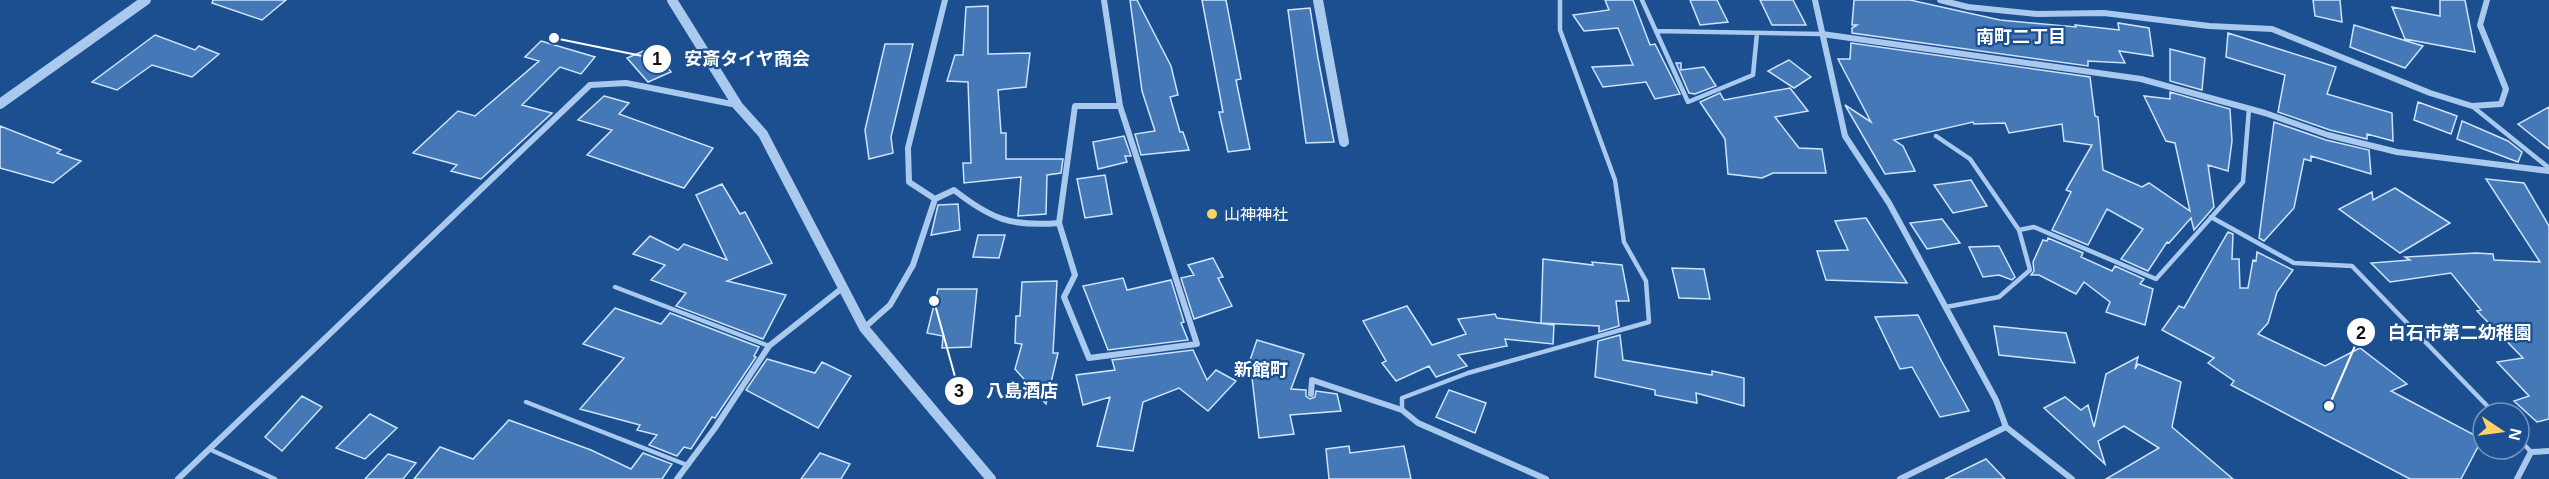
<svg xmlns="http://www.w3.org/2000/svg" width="2549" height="479" font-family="Arial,'Noto Sans JP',sans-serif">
<rect width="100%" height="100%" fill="#1b4f8f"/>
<path fill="#4478b7" stroke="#cfe3fa" stroke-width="1.5" d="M213,0H286L262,20L212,3Z
M1130,0H1137L1171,66L1178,95L1170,97L1180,132H1183L1189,150L1141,155L1135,134L1155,131L1142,91Z
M1202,0H1226L1241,79L1236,80L1250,149L1228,152L1219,112H1223Z
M1605,0H1633L1650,45L1655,44L1680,94L1655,99L1646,82L1603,87L1592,67L1633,65L1618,28L1584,31L1573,15L1609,10Z
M1690,0H1717L1728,22L1700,25Z
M1760,0H1793L1806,25H1772Z
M1854,0H1910L2000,20L2076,27L2075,25L2119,30L2118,23L2149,28L2153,56L2119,51L2125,63L2088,61V66L1852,33V28L1857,25H1852Z
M2313,0H2340L2342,22L2315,16Z
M2440,0H2465L2475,52L2405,39L2392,7L2440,16Z
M988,6V54L1030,53L1026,87L998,90L1001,133H1006V159H1063L1061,173L1047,175L1046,214L1018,216L1021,177L964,183L963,163H971L968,82L947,81L955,55H963L966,7Z
M1310,8L1318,58L1334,142L1306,143L1288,10Z
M2354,25L2423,46L2405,68L2350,47Z
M2228,33L2336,67L2327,94L2392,113L2393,141L2367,134V139L2330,130L2278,112L2285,75L2226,57Z
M155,35L195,50L199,46L219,54L192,77L152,65L117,90L92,82Z
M541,41L595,57L581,74L560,67L522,105L552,113L481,179L451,171L457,165L413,153L458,111L475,116L539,61L525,57Z
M1851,43L2090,77L2095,116L2098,117L2103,170L2142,187L2149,183L2190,211L2175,143L2166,141L2144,96L2170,99V92L2230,109L2232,141L2228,171L2208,165L2214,207L2194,230L2191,218L2169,243L2167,242L2148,271L2121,259L2143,229L2107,209L2088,245L2052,230L2071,192L2066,190L2092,145L2064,141L2062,124L2009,133L2005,123L1974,124L1973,122L1894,140L1903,146L1915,171L1885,174L1845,105L1871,122L1838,59H1850Z
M885,44H913L891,137L893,153L869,159L865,130Z
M653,47L671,72L648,82L627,58Z
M2170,49L2205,58L2202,90L2170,81Z
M1789,60L1811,77L1794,88L1768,71Z
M1676,63H1681V70L1704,67L1716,86L1695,94L1689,93Z
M1790,88L1808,111L1775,117L1799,148L1822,149L1826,173H1773L1762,178L1728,174L1725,139L1700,102L1720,93L1724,100Z
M604,96L629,103L619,114L713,148L684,188L587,155L612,130L578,120Z
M2418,102L2457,116L2451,134L2414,120Z
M2549,107V149L2518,124Z
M2462,121L2508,141L2522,152L2518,162L2457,139Z
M2274,122L2326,140L2369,150L2371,174L2311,156V161L2304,159L2294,208L2264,241L2259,238Z
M0,126L61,150L57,153L81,161L53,183L0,168Z
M1124,136L1131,156H1125L1127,162L1098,169L1093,142Z
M1105,175L1112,214L1085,218L1077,179Z
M2486,179L2524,183L2549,226V419L2537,422L2514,401L2529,396L2497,362L2523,358L2477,311L2481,310L2451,273L2390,282L2371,263L2410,260L2405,257L2476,253L2493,254L2494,260L2540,262Z
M1971,180L1987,206L1953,213L1934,185Z
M722,184L740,214L745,212L772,263L727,281L786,295L763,339L676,306L686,293L651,280L665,265L633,254L650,236L678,250L684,244L727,260L696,195Z
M2395,188L2450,223L2400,253L2339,209L2372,192L2373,200Z
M958,204L960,230L931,235L938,205Z
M1866,218L1907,283L1826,280L1817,251L1848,250L1835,221Z
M1942,219L1960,243L1927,249L1910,223Z
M2228,232L2233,234L2232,259H2239L2240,288H2248L2253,260L2256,261L2257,252L2293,270L2277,292L2268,323L2258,334L2325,366L2360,348L2407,384L2391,391L2482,439L2461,479H2410L2231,385L2234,381L2208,363L2214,358L2162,330L2179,306L2184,308Z
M978,235H1005L999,258L973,257Z
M2048,238L2083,253L2081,257L2112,271L2115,266L2144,279L2140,284L2153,289L2145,325L2106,312L2110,302L2084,282L2076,294L2039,275H2031L2034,271L2033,262L2043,240L2047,241Z
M1999,246L2015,277L2012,280L1999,275L1983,277L1969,247Z
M1213,258L1223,277L1218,278L1232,306L1194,319L1181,278L1194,275L1188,265Z
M1543,259L1593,265L1592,262L1622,265L1629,301H1616L1619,326L1599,332V326L1541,323Z
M1672,268L1704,269L1710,299L1679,298Z
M1123,278L1127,290L1171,280L1184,322L1181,323L1188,340L1108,350L1083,286Z
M1057,281L1053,353H1058L1046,404L1015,369L1022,344L1015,343L1016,316H1020L1022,282Z
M938,289H977L971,347L942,348L943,336L927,333Z
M1407,306L1432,345L1466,334L1458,319L1495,314L1497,318L1554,325L1553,344L1505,339L1507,346L1458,355L1467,366L1436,377L1429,366L1396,381L1382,363L1386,361L1363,321Z
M615,308L661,324L670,313L759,347L754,356L756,357L715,418L712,417L691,449L684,447L677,456L649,445L657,435L637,430L640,425L580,409L624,358L583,344Z
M1918,315L1942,362L1969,411L1940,417L1912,367L1900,369L1875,317Z
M1994,326L2066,333L2075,363L1999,355Z
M1620,335L1623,360L1712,375V371L1744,378V406L1696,393L1697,403L1655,395V390L1595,377L1598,341Z
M1257,340L1304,354L1291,389L1306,390V396L1310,399L1315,397L1316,391L1337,394L1341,411L1290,415L1294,434L1259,438L1250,360Z
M1193,350L1207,380L1216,370L1236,381L1208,411L1179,388L1143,402L1133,451L1097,446L1110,397L1083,405L1076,375L1115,370L1112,360Z
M2138,357L2135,369L2138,364L2181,382L2172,427L2233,479H2106L2159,448L2124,426L2098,441L2105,464L2044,408L2065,397L2081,410L2088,405L2094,427L2106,374Z
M767,359L815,373L822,362L851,376L818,428L746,390Z
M1449,390L1486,403L1475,433L1436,417Z
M302,396L322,407L282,451L265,437Z
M370,414L397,428L365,459L336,448Z
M509,420L591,450L631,469L643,453L672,464L662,479H414L440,447L473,459Z
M1349,446L1350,453L1404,446L1411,479H1329L1326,449Z
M820,453L850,464L841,479H801Z
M388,454L416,463L403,479H365Z
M1986,459L2005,479H1945Z"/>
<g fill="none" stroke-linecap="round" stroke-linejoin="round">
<path stroke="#a9c9ee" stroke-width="4.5" d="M1642,0L1688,102L1753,75L1757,33
M1656,31L1822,34
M2472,106L2549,168
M1936,136L1970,159L2019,230L2030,270L1999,297L1946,307
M2211,217L2294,263L2352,266L2494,413
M2019,230L2034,227L2156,279L2243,182L2249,109
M615,287L769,346
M526,402L687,465
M1402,410V398L1468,373L1649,322L1646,281L1624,242L1615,180L1560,30V0
M2519,439L2531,452
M209,449L275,479"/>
<path stroke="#a9c9ee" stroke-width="6" d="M1815,0L1845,136L1889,203L1996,400L2006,427L2072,479
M1940,0L1968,7L2037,14L2104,13L2209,26L2272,29L2430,93L2472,106L2501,104L2506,89L2480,25L2487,0
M1822,34L2141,79L2265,113L2328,135L2397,152L2549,171
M935,199L909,182L908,148L945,0
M1059,223L1075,275L1064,297L1089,358L1197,344L1120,106L1104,0
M864,328L890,305L913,265L935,199L954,190C991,219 1011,227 1059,223L1075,106H1120
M1311,394L1312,380L1402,410L1418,423L1546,479
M178,479L590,85L626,83L737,105
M677,479L715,428L769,346L841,289
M1900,479L2006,427
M2517,479L2531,452L2549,451"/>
<path stroke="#a9c9ee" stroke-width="10" d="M672,0L738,106L763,134L864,328L991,479
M1318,0L1344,142
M0,104L146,0"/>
</g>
<circle fill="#ffd166" stroke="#1b4f8f" stroke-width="2" cx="1212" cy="214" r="6"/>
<g text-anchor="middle" stroke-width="4.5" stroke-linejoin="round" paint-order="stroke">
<g font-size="16" fill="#fff" stroke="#1b4f8f" text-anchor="start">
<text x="1224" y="220">山神神社</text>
</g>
<g font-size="18" font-weight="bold" fill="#fff" stroke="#1b4f8f">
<text x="2021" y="43">南町二丁目</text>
<text x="1261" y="376">新館町</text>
</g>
</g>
<path fill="none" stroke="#fff" stroke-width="2" d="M554 38L657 59M2329 406L2361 332M934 301L959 391"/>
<g fill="#fff" stroke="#1b4f8f" stroke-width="2">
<circle cx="554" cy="38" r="6"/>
<circle cx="2329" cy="406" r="6"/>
<circle cx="934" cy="301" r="6"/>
<circle cx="657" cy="59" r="15"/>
<circle cx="2361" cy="332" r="15"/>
<circle cx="959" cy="391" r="15"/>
</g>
<g font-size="18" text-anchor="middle" font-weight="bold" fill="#111">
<text x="657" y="65">1</text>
<text x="2361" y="339">2</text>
<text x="959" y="397">3</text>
</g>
<g font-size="18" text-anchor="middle" font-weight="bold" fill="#fff" stroke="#1b4f8f" stroke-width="4.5" stroke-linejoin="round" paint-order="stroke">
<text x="747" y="65">安斎タイヤ商会</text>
<text x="2460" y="339">白石市第二幼稚園</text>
<text x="1022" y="397">八島酒店</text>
</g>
<g transform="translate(2501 431) rotate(103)"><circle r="28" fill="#1b4f8f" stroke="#7695bc" stroke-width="1.5"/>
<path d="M0-4.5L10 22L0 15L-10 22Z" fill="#ffd166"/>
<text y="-9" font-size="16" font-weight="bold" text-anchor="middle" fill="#ffffff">N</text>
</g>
</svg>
